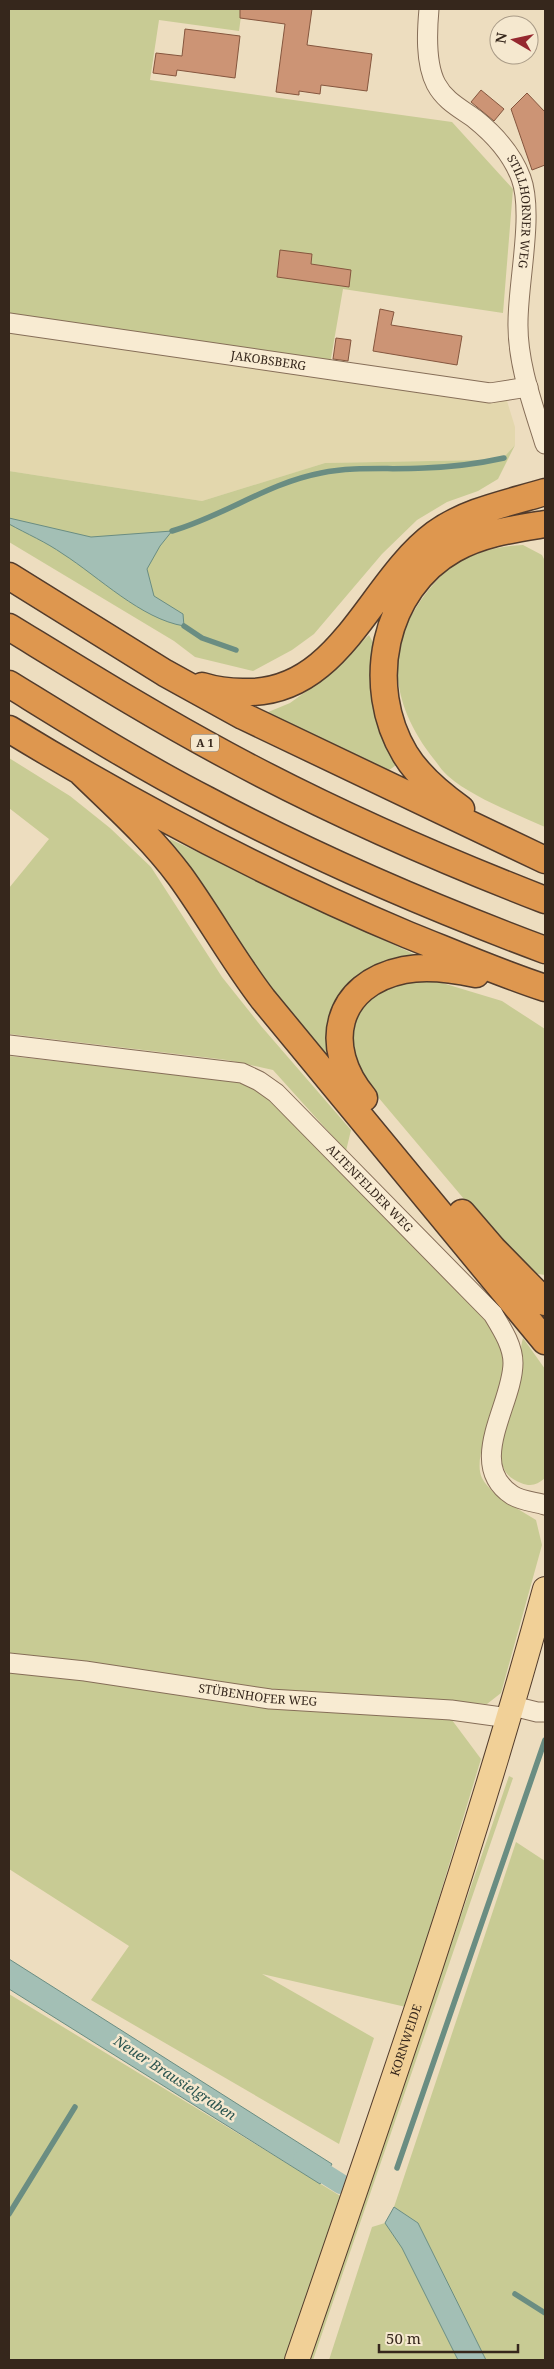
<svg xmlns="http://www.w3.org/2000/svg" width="554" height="2369" font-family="'Noto Serif',serif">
<rect width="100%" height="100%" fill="#edddbf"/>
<path fill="#e3d7ad" d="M9,314L328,375L507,401L515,427V445L505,456L484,460L325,463L202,501L9,471Z"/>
<path fill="#c8cb94" d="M9,9H242L239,31L159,20L150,80L452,122L513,189L503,313L343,289L330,364L9,314Z
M515,445L498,479L478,491L447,502L417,520L382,554L314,634L292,650L253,671L195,657L174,641L9,542V471L202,501L325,463L484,460L505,456Z
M523,545L542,555L545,561V827C515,813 473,798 448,776C442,771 438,764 433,758C409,727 392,690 399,649C403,621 433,577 458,563C477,551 501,546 523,545Z
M369,635L376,648L399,763L385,773L261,715L290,703L322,680Z
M9,758L70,796L110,828L151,867L222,977L261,1026L351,1130L346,1151L273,1070L227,1060L9,1034V888L49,839L9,808Z
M170,839L422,958L370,970L331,1071L170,851Z
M412,978L439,982L502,1001L545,1029V1275L538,1274L513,1257L356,1071L350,1041L356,1016L370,995Z
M9,1056L219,1079L241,1083L258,1089L485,1320C494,1332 502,1347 504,1362C507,1392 470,1454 482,1478C492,1497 518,1508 536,1520L542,1545L501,1693L487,1704L270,1690L9,1655Z
M523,1338L545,1369V1478C537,1485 531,1487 521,1483C477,1467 518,1406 521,1376C522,1362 519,1351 523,1338Z
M9,1671L269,1705L449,1716L481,1759L406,2007L262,1974L374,2038L339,2144L91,2000L129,1946L9,1869Z
M509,1776L513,1778L313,2360H308Z
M516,1842L545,1861V2360H486L418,2223L394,2207Z
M9,1994L342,2197L285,2360H9Z
M385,2223L402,2248L458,2360H329L372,2227Z"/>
<path fill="#a3bfb5" stroke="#6a8d82" d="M9,518L91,537L172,531L160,546L147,569L154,596L183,614L184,626C141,619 99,577 63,554C46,542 27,534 9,524Z
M9,1959L332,2164L320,2184L9,1989Z
M394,2207L418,2223L486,2360H458L402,2248L385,2223Z"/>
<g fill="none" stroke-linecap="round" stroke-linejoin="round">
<path stroke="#6a8d82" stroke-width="5.5" d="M172,531C224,516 268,483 321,473C355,466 390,470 424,468C451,467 477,464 504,458
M184,626L202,638L236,650
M397,2168L545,1740
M9,2214L75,2107
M515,2294L545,2313"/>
<path stroke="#a3bfb5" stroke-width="20" d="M303,2160L341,2184"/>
</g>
<path fill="#cc9475" stroke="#85563e" d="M240,9H312L307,45L372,54L367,91L321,85L320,94L299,91V95L276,92L285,24L240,18Z
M185,29L240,36L235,78L177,70L176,76L153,73L156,53L182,56Z
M481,90L504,109L494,121L471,102Z
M527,93L545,112V165L532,170L511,109Z
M280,250L312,254L311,264L351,270L349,287L277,277Z
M380,309L394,312L391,325L462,336L457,365L373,351Z
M336,338L351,340L348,361L333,359Z"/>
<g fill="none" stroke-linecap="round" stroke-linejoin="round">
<g stroke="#866e58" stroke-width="21">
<g id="minor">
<path id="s1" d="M429,9C427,31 425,63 436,84C445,101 460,108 475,119C495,135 512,154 521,178C534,213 518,282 518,322C517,363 533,405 545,444"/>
<path id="s2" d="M9,323L490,393L528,387"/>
<path id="s3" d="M9,1045L242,1073L259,1081L276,1093L493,1314C502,1329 513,1346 513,1363C513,1404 465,1464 512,1495C521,1501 536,1502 545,1505"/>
<path id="s4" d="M9,1663L85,1671L270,1699L451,1710L509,1718"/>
<path d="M513,1706L537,1712H545"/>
</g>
</g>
<g stroke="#533c2c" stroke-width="26">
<g id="major">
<path id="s5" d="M297,2360C385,2105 474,1849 545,1589"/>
</g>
</g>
<g stroke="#533c2c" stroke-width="29">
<path id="highway" d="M9,576L165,673L243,716L545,860
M9,627C81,671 153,716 228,756C330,811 437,858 545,900
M9,684C74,724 139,765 207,800C316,858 430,907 545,950
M202,686C215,690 229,692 243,692C340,696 369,583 435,534C466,511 509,503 545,492
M9,729C137,807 270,877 408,935C453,953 499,973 545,988
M82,773C116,806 151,837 180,876C209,916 233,960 263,999L545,1341
M461,809C440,794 419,777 405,754C364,686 383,589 454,549C483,533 514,529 545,524
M364,1098C321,1047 335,984 404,970C428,965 453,969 476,974
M462,1213L493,1249L545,1302"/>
</g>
<use href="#minor" stroke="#f8ebd2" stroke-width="19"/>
<use href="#major" stroke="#f1d097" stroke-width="24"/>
<use href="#highway" stroke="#de974f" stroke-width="26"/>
</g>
<g text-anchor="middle" stroke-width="5" stroke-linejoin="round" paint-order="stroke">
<rect fill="#f5e8cf" stroke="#6f6152" stroke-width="1" x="191" y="734.5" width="28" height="17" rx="4"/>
<g font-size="11" font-weight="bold" fill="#36271c">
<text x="205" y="747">A 1</text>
</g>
<g font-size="12" fill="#36271c" stroke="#f5e8cf">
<text dy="4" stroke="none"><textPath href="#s1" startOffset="238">STILLHORNER WEG</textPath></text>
<text dy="4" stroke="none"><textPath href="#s2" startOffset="262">JAKOBSBERG</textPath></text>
<text dy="4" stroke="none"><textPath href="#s3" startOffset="408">ALTENFELDER WEG</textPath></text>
<text dy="4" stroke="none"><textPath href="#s4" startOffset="251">STÜBENHOFER WEG</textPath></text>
<text dy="4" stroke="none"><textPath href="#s5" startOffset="338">KORNWEIDE</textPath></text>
</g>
<g font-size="14" font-style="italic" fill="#2b5550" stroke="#f5e8cf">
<text transform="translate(175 2078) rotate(33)" y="5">Neuer Brausielgraben</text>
</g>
</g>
<rect width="554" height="2369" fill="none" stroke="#36271c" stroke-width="20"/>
<g transform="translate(514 40) rotate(279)"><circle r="24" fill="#f5e8cf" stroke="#a99b87"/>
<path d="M0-4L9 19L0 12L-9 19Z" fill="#95282f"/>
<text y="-8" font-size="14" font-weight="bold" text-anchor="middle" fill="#36271c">N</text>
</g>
<path d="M379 2344v8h139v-8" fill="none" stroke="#36271c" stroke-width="2.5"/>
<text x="386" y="2344" font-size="15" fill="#36271c" stroke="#f5e8cf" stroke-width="4" paint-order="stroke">50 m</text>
</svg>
